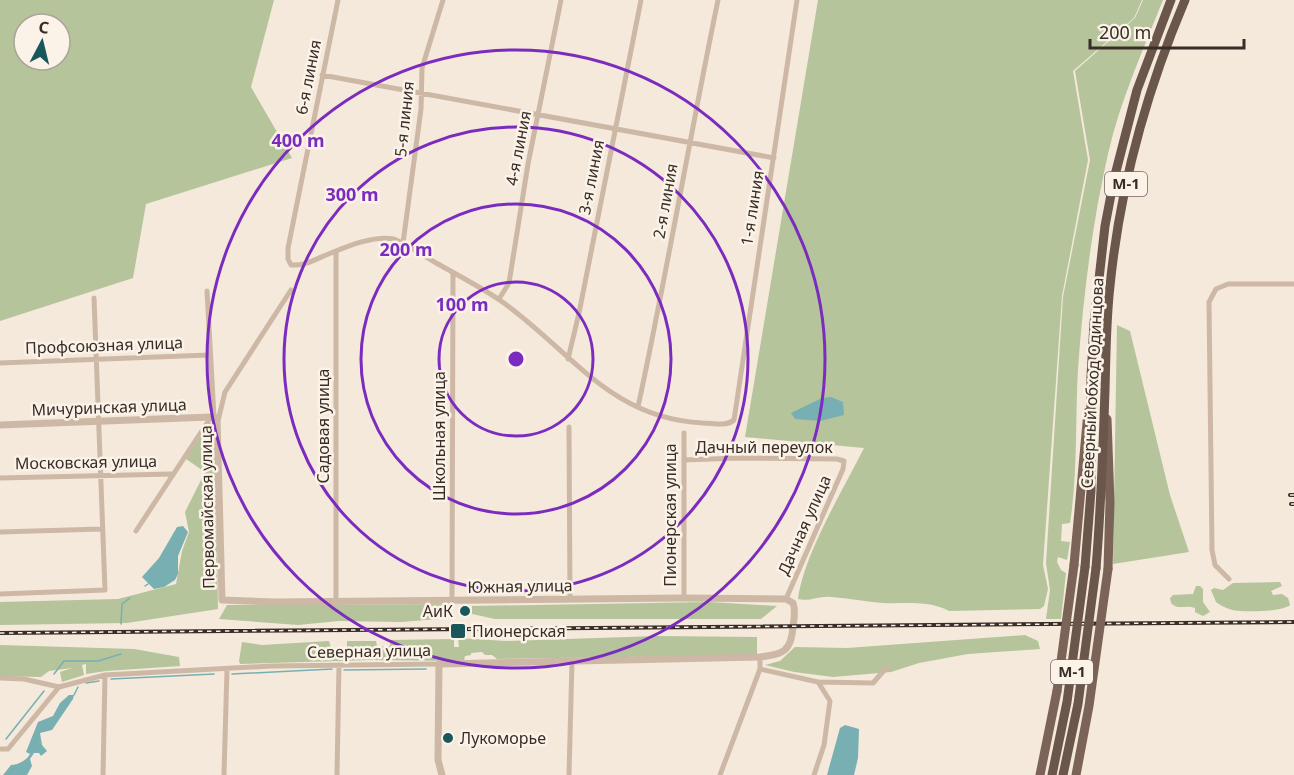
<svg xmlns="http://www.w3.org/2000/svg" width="1294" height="775" font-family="'Noto Sans',sans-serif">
<rect width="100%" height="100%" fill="#f4e9db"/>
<path fill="#b5c49a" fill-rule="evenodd" d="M0,0H274L251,87L292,158L146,204L133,278L0,321ZM24,24H60V60H24Z
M818,0H1142L1134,18L1073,71L1088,160L1062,296L1043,565L1048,589L1044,606L1040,609L949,611C928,600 906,604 883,603C866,602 849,598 831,597C820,595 810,602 798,599C804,554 843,490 864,448L745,437Z
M1143,0H1163C1143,50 1120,101 1108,154C1092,224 1083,298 1078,369C1075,421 1078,472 1070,523L1062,524L1061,541L1070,542L1067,560L1058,557L1057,562L1061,570L1066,573L1061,619H1046L1050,590L1046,563L1063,297L1090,160L1075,71L1135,18Z
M1117,325L1130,331L1170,495L1189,552L1113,564Z
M210,422L215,432L218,609L127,623L0,625V602L118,599L176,584L182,551L189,532L185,512L205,472L186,459Z
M1280,582L1282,586L1271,591L1273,595L1282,594L1288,598L1290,605C1283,612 1239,613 1229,609C1224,607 1220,605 1216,602L1211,590L1214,588L1223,590L1233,583Z
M1196,586H1200L1203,589V602L1210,612L1203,616L1195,612V608C1186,604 1178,611 1171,603L1170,598L1173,595L1193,594Z
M709,602L777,606L761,619H495L472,614V606Z
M451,604L452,618L401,622L339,621L298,625L219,619L227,605Z
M1025,635L1038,641L1040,649L968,654L919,663L891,672L833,677L794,672L765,665L780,661L795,647L847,648Z
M657,636L757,637V655L497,659L492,655H485L482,652L471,653V655L465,656L464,661L371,660L240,664L239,661L242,642L262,645L329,641L333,654L341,649H347V641H376L377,646H390V640L454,639V647H459L458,638L506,641Z
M0,645L134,649L179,657L180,666L106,671L86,674V664L82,665L84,675L62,682L60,672L72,668L49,671L41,677L0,676Z"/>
<path fill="#78afb3" d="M831,397L843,402L844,415L820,421L795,419L791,413L822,398Z
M183,526L188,532L178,556V574L175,580L164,587L154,589L142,577L159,558L177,527Z
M69,695H74L73,699L52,730L40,733L42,745L47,751L41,756L39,753H34L30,759L32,766L27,775H3L11,765C18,765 27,760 30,754L26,752L38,722L53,716L60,703Z
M845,725L859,729L858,758L854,775H827L840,728Z"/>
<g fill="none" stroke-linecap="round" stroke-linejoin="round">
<path stroke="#78afb3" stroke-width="1.5" d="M145,586L148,584
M121,624L122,604L130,598
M344,670L426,669
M54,674L64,661H98L121,654
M232,674L332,669
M111,679L214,674
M86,683L99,681
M74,695L78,687
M6,739L44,691"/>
<path stroke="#cdb8a6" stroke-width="5" d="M338,0L288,248V259L291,265C305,266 314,260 326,255C346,247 373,235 394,239C410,246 424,256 438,264C459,276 481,287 501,301C570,349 609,419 703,423C713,423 726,427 734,420L797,0
M322,75L774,158
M403,243L421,109L422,68L443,0
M207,291L214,417
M499,299L509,283L528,164L561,0
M568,359L579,313L641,0
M0,363L209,355
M638,407C667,272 690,136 718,0
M218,421L225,392L291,290
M569,427L570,599
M684,433V598
M684,460L738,458L837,459L844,461L843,469L786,599
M0,478L172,474
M136,531L211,417
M0,532L102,529
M1229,579L1215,565L1212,550L1209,302L1216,289L1228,284H1294
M0,594L105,590L94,298
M452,600L453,272
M336,601V252
M760,669L818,682L830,701L824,745L814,775
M0,678L24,679L59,687L105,675L272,666L439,664
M818,682L873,683L887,667
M0,749H8L59,687
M103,775L105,675
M224,775L227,669
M337,775L339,665
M569,775L572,661
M720,775L760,669V657"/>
<path stroke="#cdb8a6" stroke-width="7" d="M0,425L211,417L217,418L222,600L274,602L684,598L786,599L793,603C796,611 794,618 793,627C791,652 783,654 760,657L439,664L438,760L442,775"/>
<path stroke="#7b6457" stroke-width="9" d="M1107,419L1110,502L1108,569
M1074,565L1088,412
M1040,775L1057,691"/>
<path stroke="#6a564a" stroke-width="9" d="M1085,567L1091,491V377L1094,323L1105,226L1114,179L1137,90L1171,0
M1096,568C1101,509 1103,450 1105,390C1106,355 1106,321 1110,286C1120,186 1146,92 1185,0"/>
<g stroke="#382d27" stroke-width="4">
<path id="rail" d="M1290,495H1294
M1291,504H1294
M0,633L1294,622"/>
</g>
<use href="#rail" stroke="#fbf2e8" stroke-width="1.5" stroke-dasharray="4.5" stroke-linecap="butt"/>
<path stroke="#7b6457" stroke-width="9" d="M1057,691L1074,565
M1076,775L1089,706L1108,569"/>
<path stroke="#6a564a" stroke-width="9" d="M1052,775L1067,702L1085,567
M1063,775L1078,704L1096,568"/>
</g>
<g fill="none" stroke="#7b2cbf" stroke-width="3">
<circle cx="516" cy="359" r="77"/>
<circle cx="516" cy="359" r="155"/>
<circle cx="516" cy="359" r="232"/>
<circle cx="516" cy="359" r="309"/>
</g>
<g fill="#1a575d" stroke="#fbf2e8" stroke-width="2">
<circle cx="465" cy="611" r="6"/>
<rect x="450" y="623" width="16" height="16" rx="3"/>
<circle cx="448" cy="738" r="6"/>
</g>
<g text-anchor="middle" stroke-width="5" stroke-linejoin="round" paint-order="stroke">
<g fill="#fbf2e8" stroke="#726861" stroke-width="1.5">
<rect x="1105" y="172" width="42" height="24" rx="4.5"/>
<rect x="1051" y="660" width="42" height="24" rx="4.5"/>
</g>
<g font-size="15" font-weight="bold" fill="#382d27">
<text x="1126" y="189">М-1</text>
<text x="1072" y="677">М-1</text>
</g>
<g font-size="16" fill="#382d27" stroke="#fbf2e8">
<text transform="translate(308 77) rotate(-79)" y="6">6-я линия</text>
<text transform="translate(404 119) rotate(-84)" y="6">5-я линия</text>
<text transform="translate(518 148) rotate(-79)" y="6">4-я линия</text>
<text transform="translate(591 177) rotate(-79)" y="6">3-я линия</text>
<text transform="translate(665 201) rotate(-80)" y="6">2-я линия</text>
<text transform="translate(752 208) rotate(-81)" y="6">1-я линия</text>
<text transform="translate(104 345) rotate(-2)" y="6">Профсоюзная улица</text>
<text transform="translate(1092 383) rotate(-87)" y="6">Северный обход Одинцова</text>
<text transform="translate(109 407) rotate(-2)" y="6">Мичуринская улица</text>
<text transform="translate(323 426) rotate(-90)" y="6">Садовая улица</text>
<text transform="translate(439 436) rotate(-90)" y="6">Школьная улица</text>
<text x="764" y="453">Дачный переулок</text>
<text transform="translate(86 462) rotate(-1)" y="6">Московская улица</text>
<text transform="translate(207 507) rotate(-91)" y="6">Первомайская улица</text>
<text transform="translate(670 515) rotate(-90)" y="6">Пионерская улица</text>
<text transform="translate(804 525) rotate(-66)" y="6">Дачная улица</text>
<text transform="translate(520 586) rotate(-1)" y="6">Южная улица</text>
<text transform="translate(369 651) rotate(-1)" y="6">Северная улица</text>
</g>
<g font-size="16" fill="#382d27" stroke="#fbf2e8" text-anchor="start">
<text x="453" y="617" text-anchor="end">АиК</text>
<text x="472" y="637">Пионерская</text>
<text x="460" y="744">Лукоморье</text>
</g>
</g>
<circle cx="516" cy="359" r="9" fill="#7b2cbf" stroke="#fbf2e8" stroke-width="3"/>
<g font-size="18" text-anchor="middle" font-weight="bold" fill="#7b2cbf" stroke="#fbf2e8" stroke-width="5" stroke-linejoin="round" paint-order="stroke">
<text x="298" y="147">400 m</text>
<text x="352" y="201">300 m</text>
<text x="406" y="256">200 m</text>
<text x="462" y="311">100 m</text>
</g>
<g transform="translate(42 42) rotate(7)"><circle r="28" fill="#fbf2e8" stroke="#ada39b" stroke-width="1.5"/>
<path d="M0-4.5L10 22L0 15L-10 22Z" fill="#1a575d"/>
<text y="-9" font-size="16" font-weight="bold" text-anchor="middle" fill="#382d27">С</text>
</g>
<path d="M1090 39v9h154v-9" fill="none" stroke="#382d27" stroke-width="3"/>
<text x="1099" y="39" font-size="18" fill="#382d27" stroke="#fbf2e8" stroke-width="4.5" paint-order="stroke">200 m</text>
</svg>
